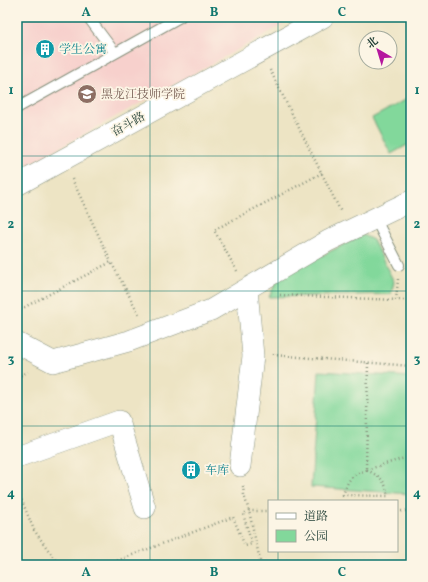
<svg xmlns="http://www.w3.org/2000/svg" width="428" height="582" font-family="Vollkorn,'Noto Serif SC',serif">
<rect width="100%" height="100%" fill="#fcf5e5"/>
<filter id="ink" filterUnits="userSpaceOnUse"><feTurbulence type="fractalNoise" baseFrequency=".025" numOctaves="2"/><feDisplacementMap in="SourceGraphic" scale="8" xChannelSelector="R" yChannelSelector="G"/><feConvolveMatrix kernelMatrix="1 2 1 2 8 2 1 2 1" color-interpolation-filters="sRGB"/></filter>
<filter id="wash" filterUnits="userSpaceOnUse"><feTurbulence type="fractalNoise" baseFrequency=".012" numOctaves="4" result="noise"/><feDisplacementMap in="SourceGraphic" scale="16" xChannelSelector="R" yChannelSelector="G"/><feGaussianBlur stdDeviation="0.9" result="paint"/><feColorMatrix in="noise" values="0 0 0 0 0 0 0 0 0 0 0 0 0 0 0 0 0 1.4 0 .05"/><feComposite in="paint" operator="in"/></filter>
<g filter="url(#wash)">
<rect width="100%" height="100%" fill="#ede4c4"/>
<path fill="#f7d0cc" d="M17,17H297L17,171Z"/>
<path fill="#82d89b" stroke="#508a68" d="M411,97V143L391,154L372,118Z
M363,235L373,240L394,282L391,294L269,297L279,277Z
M319,371L411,377V494L311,487Z"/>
</g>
<g filter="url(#ink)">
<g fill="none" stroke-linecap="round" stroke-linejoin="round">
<g stroke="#86907c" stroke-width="12">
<path id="service" d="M88,17L115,53
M17,108L180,17
M375,218L399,265"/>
</g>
<g stroke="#86907c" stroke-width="22">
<path id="minor" d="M17,185L323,17
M17,343L53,362L129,341L211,310L328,241L411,201
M17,457L119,421L145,508
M240,466L253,356L247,289"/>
</g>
<path stroke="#86907c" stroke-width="2.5" stroke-dasharray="1 3" stroke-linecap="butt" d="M270,70L341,212
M411,135H410L411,137
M72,179L111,262
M237,271L214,230L322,173
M398,279L396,300H411
M280,295L396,300
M17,311L111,262L139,314
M274,354V355L411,366
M368,363L366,470L411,456
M17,377L28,372
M367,470C382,478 385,480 388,496L343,495C348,480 351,474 367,470Z
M243,486L244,495L249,511L261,565
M17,489L34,530L59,565
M397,511H411
M106,565L233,517L245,546L252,544L243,514L249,511H269"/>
<use href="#service" stroke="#fff" stroke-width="10"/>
<use href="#minor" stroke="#fff" stroke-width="21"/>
</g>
</g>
<path fill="none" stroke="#0f766e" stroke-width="1" stroke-opacity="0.55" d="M150,17V565M278,17V501M17,156H411M17,291H411M17,426H411M278,551V565"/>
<defs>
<g id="building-disc" transform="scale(1)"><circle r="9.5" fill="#0f9aa8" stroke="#fcf5e5"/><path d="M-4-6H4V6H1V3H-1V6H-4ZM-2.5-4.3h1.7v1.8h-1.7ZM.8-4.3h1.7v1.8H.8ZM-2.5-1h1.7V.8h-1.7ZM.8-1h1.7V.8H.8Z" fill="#fff"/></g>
<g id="university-disc" transform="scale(1)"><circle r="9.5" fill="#8d6e63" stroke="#fcf5e5"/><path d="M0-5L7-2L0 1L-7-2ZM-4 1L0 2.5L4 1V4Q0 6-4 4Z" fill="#fff"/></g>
</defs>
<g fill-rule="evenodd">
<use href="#building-disc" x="45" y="49"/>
<use href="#university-disc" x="87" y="94"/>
<use href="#building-disc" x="191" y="470"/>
</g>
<g text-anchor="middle" stroke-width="3.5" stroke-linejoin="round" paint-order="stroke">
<g font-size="12" fill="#0d838f" stroke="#fcf5e5" text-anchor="start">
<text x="59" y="53">学生公寓</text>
<text x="205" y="474">车库</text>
</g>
<g font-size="12" fill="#785e54" stroke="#fcf5e5" text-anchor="start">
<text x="101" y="98">黑龙江技师学院</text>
</g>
<g font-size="12" fill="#1f3d34" stroke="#fcf5e5">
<text transform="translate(128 124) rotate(-29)" y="4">奋斗路</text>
</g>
</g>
<rect width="428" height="582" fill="none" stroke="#fcf5e5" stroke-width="44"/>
<rect x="268" y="500" width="130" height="52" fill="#fcf5e5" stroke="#a4ab9e"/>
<rect x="276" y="513" width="20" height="6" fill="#ffffff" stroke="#a4ab9e"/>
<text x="304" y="520" font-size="12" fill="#1f3d34">道路</text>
<rect x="276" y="530" width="20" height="12" fill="#82d89b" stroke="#a4ab9e"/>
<text x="304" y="540" font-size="12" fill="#1f3d34">公园</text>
<g transform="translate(378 50) rotate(322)"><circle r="19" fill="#fcf5e5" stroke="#a4ab9e"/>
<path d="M0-3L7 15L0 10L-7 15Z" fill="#b5179e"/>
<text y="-6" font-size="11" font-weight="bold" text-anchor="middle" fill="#1f3d34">北</text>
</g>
<rect x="22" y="22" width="384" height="538" fill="none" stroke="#0f766e" stroke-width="1.5"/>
<g font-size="13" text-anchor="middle" font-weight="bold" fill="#0f766e">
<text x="86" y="16">A</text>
<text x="214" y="16">B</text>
<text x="342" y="16">C</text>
<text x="11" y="94">1</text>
<text x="417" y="94">1</text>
<text x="11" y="228">2</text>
<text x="417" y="228">2</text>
<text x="11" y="363">3</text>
<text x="417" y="363">3</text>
<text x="11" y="497">4</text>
<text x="417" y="497">4</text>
<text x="86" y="576">A</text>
<text x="214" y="576">B</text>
<text x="342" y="576">C</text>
</g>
</svg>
